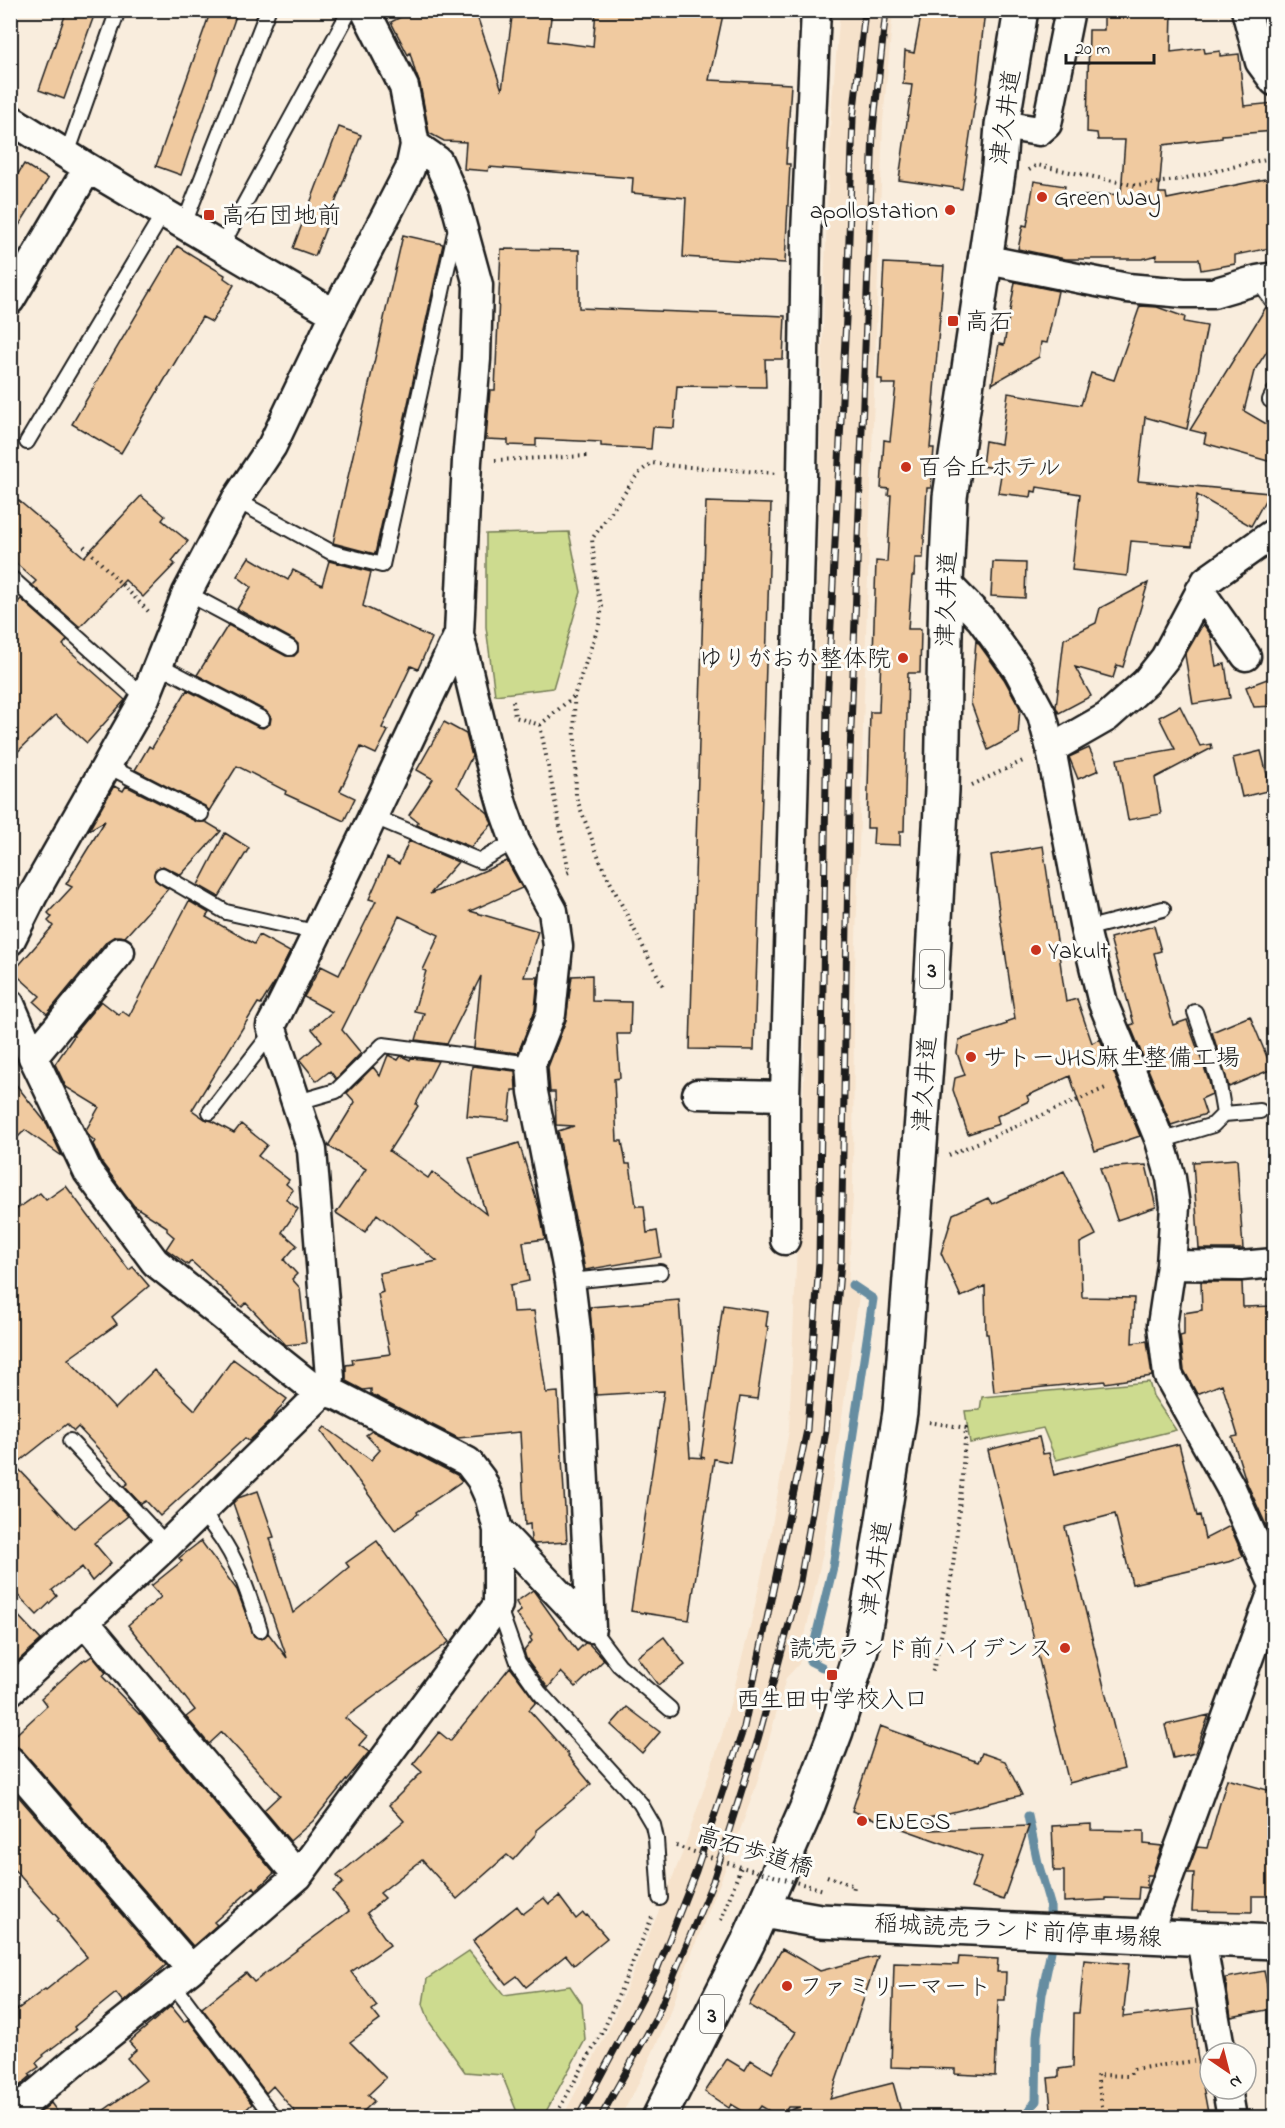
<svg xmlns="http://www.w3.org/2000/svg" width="1285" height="2128" font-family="'Indie Flower','Klee One',sans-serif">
<rect width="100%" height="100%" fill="#f9eddd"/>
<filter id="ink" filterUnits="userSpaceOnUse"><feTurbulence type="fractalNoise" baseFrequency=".0167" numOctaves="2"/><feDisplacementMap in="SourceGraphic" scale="12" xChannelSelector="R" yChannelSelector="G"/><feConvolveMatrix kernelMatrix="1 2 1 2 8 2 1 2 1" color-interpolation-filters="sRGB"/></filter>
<g filter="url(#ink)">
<path fill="#f6e2cb" d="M840,11H893L883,121L854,1000L853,1196L848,1286L859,1296L823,1552L799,1664L786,1678L757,1783L734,1847L681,1980L671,2012L635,2091L620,2117L562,2118L607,2033L647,1940L682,1854L722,1735L750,1627L770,1536L789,1430L805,1057L808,817L815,675L824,290L831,113Z"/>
<path fill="#cddb8f" stroke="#747c56" stroke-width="1.5" d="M569,532L581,592L553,688L495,695L486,627V534Z
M1149,1382L1153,1396L1176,1430L1056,1460L1043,1428L970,1443L965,1411L980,1410L982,1397Z
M469,1951L504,1995L570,1986L582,2004L585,2040L543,2117H519L502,2075L465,2072L430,2023L423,2004L427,1979Z"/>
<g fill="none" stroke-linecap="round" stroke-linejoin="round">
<path stroke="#668da1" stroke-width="9" d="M822,1667L810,1661L833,1567L873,1299L852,1285
M1024,2118L1036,2101L1037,2036L1042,1994L1051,1951L1050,1904L1038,1863L1028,1816"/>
</g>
<path fill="#f0caa0" stroke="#1c1c1c" stroke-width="1.5" d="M67,10H96L64,99L39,90Z
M211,10H238L181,175L156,166Z
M414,10H475L502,90L513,10H552L548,41L593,47L596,10H724L709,80L791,84L786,164H790L785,263L683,257L686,198L632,193L633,178L489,167L488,171L464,169L466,142L444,141L429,133L420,84L415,71L410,53L408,55L391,22Z
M922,10H985L976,95L962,189L899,180L912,85L903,84L905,51L914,53Z
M1104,10H1172L1171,52L1204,48L1205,53L1220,51V56L1239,54L1244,106L1275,103V131L1222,135V138L1163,145L1159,193H1166L1167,199L1275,177V247L1235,255V264L1201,270L1199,259H1156L1157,255L1142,259H1065L1018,249L1023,225L1027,226L1034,181L1065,186L1063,197L1121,194L1125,140H1098L1097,133L1087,132L1089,30H1104Z
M339,127L361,135L315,256L293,248Z
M24,164L48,179L10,240V187Z
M403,235L443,244L375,554L333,543Z
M177,246L225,275L224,278L234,285L212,322L202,317L121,453L72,424Z
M501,249L579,250V308L785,316L783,359H765L766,387L677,386L674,428L653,427L651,449L601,446V442L536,439V446L508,445V440L486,439L490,390H495Z
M884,263L944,266L933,403H934L930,448H934L931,488H927L923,558H915L914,576H912L908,629H921L920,673H908L904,831H900V845L873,844L874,828H867L870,712H879L881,655H873L876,561L887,562L891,495H888L889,489L881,488L884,440L890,441L896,384H882V379H878Z
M1015,282L1058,291L1047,343L1041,342L1039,357L992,384L999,344L1004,345Z
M1140,306L1157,307L1185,317L1184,322L1207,326L1187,429L1145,417L1138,481L1269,493L1251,526L1197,495L1192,546L1131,541L1127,576L1072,570L1080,494L1037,487L1036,492L1032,491L1031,497L998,493L1002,469L982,466L985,441L1001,444L1008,393L1081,405L1091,373L1114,380Z
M1266,307L1275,312V339L1254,371L1244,411L1275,429V463L1204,443L1206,434L1190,430Z
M10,493L84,557L141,496L165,516L162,520L188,541L172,561L175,564L143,597L125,580L80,627L32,585L36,581L10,558Z
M706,502L771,504L754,1050L690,1049Z
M249,557L288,580L293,570L322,585L329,561L371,572L363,606L432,638L418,669L411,666L382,728L388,731L376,754L361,747L340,791L355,798L344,821L285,794L286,791L237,766L209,811L205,806L135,770L149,746L152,748L187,690L258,727L263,728L270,724L271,718L266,711L197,675L228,625L286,656H294L298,652V644L294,640L237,609L251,587L237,576Z
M993,562L1026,563L1025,598L991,596Z
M1148,583L1123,667L1117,665L1113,678L1075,667L1091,696L1059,713L1056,707L1064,639L1096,623L1100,608Z
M21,599L67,640L63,645L125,700L87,743L56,715L10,759V610Z
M1203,624L1211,635L1216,666L1225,664L1230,698L1193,704L1185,655Z
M976,640L1004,679L1020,708L1018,734L988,750L971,703Z
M1275,676V706L1254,707L1246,687Z
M1180,706L1200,746L1211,744L1212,748L1155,778L1161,814L1128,820L1117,759L1175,749L1159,717Z
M444,722L466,734L472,756L457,787L488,813L492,824L471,847L417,825L418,822L409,815L433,779L417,770Z
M1089,748L1099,770L1078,779L1069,757Z
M1261,751L1271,790L1242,797L1233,758Z
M114,786L123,791L126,786L197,822H206L221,831L181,875L163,866L155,870V880L168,889L125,937L115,936L107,941L47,1014L34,1002L40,996L13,972L53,926L48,921L52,917L48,913L72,887L66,884L105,821L89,830Z
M225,833L249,848L219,897L198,885Z
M409,841L458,862L430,894L507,861L522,888L470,911L538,931L524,977H538L535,1010L518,1053L474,1048L481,976L447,1044L416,1040L424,1013L414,1011L426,971L423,970L439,935L399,916L342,1030L361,1053L336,1079L330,1071L317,1081L300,1060L322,1041L312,1029L332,1012L304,997L321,966L339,975L376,901L369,899L387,858L399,864Z
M1043,846L1066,1002L1077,999L1092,1043L1100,1039L1140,1136L1095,1151L1070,1076L1027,1096L1029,1101L997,1116L999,1124L968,1134L953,1090L955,1078L965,1075L957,1053L959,1040L1007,1024L1006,1022L1015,1019L991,855Z
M189,901L209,913L206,917L254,944L259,935L290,952L275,982L261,1004L258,1003L192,1110L205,1119L212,1121L234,1133L241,1124L267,1145L258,1156L289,1180L286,1184L293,1190L286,1199L298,1209L282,1232L297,1245L284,1260L297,1274L292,1279L300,1288L306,1343L286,1345L246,1303L242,1307L191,1261L188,1265L166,1249L174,1237L167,1231V1227L134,1206L102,1163L93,1144L95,1141L90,1137L86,1130L99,1107L66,1087L55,1064L74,1036L73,1035L101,1001L119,1015L122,1011L129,1016Z
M1154,926L1161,951L1154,953L1173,1025L1187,1020L1209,1081L1212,1094L1201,1099L1206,1114L1171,1125L1130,1025L1134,1024L1110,938Z
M592,975V1001L631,1002L630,1034H617L620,1078L614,1079L617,1141H622L626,1164H630L636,1206H644L647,1233L657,1231L661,1257L585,1270L558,1131L574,1126L556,1125L555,1092H550L548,1067L566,1020L572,976Z
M1250,1016L1272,1069L1229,1087L1212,1032Z
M388,1055L398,1060L401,1056L410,1060L411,1058L438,1061L416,1104L418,1106L389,1151L428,1178L432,1172L486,1214L469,1158L519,1143L539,1208L545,1239L523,1242L529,1281L510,1285L513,1312L534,1311L546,1393L558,1392L567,1542L534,1544L531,1541L530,1524L525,1525L520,1432L458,1438L371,1394V1389L363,1390L346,1381V1365L353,1364L352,1359L390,1354L378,1294L383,1292L379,1273L437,1261L377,1214L365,1232L336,1213L366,1169L328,1146L355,1102L347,1093L373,1067L380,1076Z
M472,1066L515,1071L516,1090H512L509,1120L467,1116Z
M10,1077L47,1124L62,1156L25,1130L10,1145Z
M1237,1159L1243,1249H1199L1193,1162Z
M1146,1165L1156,1207L1117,1220L1100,1168Z
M1064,1171L1096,1235L1080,1243L1082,1297L1134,1298L1132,1343L1147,1341L1152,1376L1105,1383V1381L994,1392L988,1334H986L985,1286L961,1297L941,1253L953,1214L988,1198L992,1204Z
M66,1186L129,1270L133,1267L149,1286L112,1317L117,1324L68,1359L115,1409L154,1370L195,1410L233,1359L287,1399L270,1421L249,1441L245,1438L160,1516L146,1501L141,1504L124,1486L128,1483L120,1472L78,1427L74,1431L67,1424L15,1465L74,1528L110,1498L128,1516L94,1543L111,1563L92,1581L82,1567L52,1590L57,1596L37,1615L10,1587V1214L40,1193L46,1200Z
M1201,1282H1242L1243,1307L1275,1306V1545L1246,1481L1232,1437L1238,1436L1222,1384L1197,1394L1184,1370L1180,1336L1184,1335V1313L1202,1310Z
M679,1300L690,1457L705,1458L701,1457L723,1305L768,1312L766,1326L768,1327L757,1399L740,1397L730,1462L714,1459L689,1620L631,1611L664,1391L596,1395L590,1307Z
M325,1427L371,1460L380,1450L366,1435L372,1431L457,1475L462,1481L417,1512L418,1514L395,1530L321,1431Z
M1039,1437L1043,1454L1049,1453L1054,1475L1179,1444L1197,1516L1200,1515L1205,1539L1230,1526L1243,1556L1232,1561L1132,1584L1115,1514L1065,1527L1124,1769L1069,1783L988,1450Z
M258,1491L274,1537L270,1538L293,1613L349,1567L346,1563L377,1541L449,1642L345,1718L367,1736L359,1745L369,1752L313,1821L290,1841L264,1810L280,1795L222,1732L209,1744L186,1717L195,1710L128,1625L161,1597L151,1586L182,1561L179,1558L201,1541L237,1590L254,1636L262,1639L268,1633L287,1658L233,1503L238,1498Z
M533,1590L577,1651L585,1643L589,1644L604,1660L576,1687L561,1672L548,1688L526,1658L524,1651L532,1641L530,1638L532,1635L516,1614L521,1611L516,1602Z
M10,1607L41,1640L10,1668Z
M664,1637L685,1665L658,1685L637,1657Z
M92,1656L106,1673L102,1676L139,1714L140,1713L161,1741L162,1740L274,1873L256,1890L254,1887L214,1922L217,1925L193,1946L22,1750L16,1746L10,1745V1740L47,1706L41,1698L85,1659L86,1660Z
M510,1667L536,1702L529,1710L569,1755L568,1756L591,1784L536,1830V1834L513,1860L507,1855L457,1899L422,1860L380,1893L385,1898L367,1913L390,1945L351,1972L377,2006L372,2010L380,2020L350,2042L386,2078L368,2095L374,2101L357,2118H300L273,2086L266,2093L202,2008L246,1973L254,1982L349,1911L333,1891L343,1883L337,1876L404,1821L389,1805L422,1772L413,1764L439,1732L450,1741Z
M627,1707L660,1732L642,1753L611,1725Z
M1209,1715L1195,1753L1173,1758L1165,1725Z
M880,1726L978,1762L982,1753L1005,1761L1022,1795L928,1818L930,1830L1029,1826L1003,1900L971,1888L982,1857L852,1811Z
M1227,1779L1275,1792V1896H1252V1912L1192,1911L1194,1873H1187L1197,1847L1207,1848Z
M10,1787L166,1965L123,2002L116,1993L74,2027L76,2030L43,2055L44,2056L36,2063L39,2067L29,2074L31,2076L10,2094V2015L45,1989L46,1990L87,1957L57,1921L59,1919L10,1865Z
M1091,1824V1830L1144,1831V1844L1162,1846L1152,1875H1147V1888L1139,1887L1138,1899L1106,1898V1900L1064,1902V1871H1054L1052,1826Z
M559,1896L576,1919L583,1913L586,1916L587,1915L607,1938L574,1965L566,1955L526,1987L517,1976L506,1984L473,1941L517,1906L523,1914L544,1898L549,1904Z
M782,1949L820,1971L878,1956L830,2099L893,2083L901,2112L879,2118H792L791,2110L800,2107H788L781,2118L761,2106L753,2117L731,2104L729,2108L705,2092L727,2059L745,2070L751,2060L772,2073L796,2032L749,2005Z
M959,1957L998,1959L997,1972H1006L1005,2000H998L995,2076L955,2074V2069L891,2067L894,1963L958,1965Z
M1084,1960L1129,1964L1123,2017L1193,2009L1197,2054L1209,2118H1052L1048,2078L1059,2077V2069L1073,2067L1074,2013H1079Z
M1264,1971L1272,2009L1231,2017L1225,1978Z
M171,2006L184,2022L188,2019L252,2104L237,2118H93L146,2080L127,2058L136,2050L129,2042Z
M51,2103L62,2118H34Z"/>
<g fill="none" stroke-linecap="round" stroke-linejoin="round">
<g stroke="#1c1c1c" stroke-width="18">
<path id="lane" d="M67,154L118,10
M184,224L268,10
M221,247L350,10
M1257,280L1274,303
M1270,400L1274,392
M27,442L164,212
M236,500L331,552L382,565L456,228
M10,577L145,698
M187,593L290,648
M159,665L262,719
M108,766L201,814
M372,816L480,861L515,841
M162,875L226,912L319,933
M1085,929L1163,909
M1195,1012L1218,1079L1224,1114
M298,1102L336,1091L383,1045L531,1064
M210,1112L273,1031
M1160,1141L1213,1125L1224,1114L1260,1111
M570,1281L660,1272
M70,1441L167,1545
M201,1512C235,1550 245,1582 260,1630
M498,1605L518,1662L539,1692L640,1803L653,1825L656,1839L660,1898
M591,1628L619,1665L670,1709
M173,1984L273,2117"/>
</g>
<g stroke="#1c1c1c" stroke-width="33">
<path id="street" d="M1246,10L1260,62L1274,81
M10,119L88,168L335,314
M1002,125L1039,131L1047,124L1070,10
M415,145L438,161L454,197L478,285L476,359L467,461L459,634L489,758L503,807L515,841L553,911L558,946L551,1014L531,1064L533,1092L570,1281L577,1338L591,1628
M983,259L1127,288L1184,293H1213L1257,280L1274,277
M10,300L88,168
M946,583L981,619L1018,670L1042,715L1051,749L1085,929L1103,1003L1160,1141L1171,1178L1175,1206L1171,1265L1162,1325L1168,1375L1231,1488L1274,1585
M1200,591L1246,656
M1051,749L1107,717L1146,682L1165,658L1206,581L1274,533
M10,941L33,895L145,698L187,593L236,500L272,446L335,314L410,169L415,145L404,87L365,10
M10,1004L33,1057L88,1172L155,1262L313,1388L337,1395L468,1462L481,1479L490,1499L498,1530V1605L298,1876L191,1969L74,2062L10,2116
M33,1057L120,952
M697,1094L785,1096
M785,1240V1096L802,475L806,233L816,10
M1171,1265L1241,1266L1274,1263
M498,1530L591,1628
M84,1621L298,1876
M10,1691L167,1545L324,1391L330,1377L312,1150L271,1026C337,897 396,765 459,634
M10,1761L191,1969
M1147,1936L1274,1588
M1201,1939L1221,2053
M1227,2089L1232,2118"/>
</g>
<g stroke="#1c1c1c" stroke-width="38">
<path id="secondary" d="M763,1911L820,1921L1274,1942"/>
</g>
<g stroke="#1c1c1c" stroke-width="38">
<path id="primary" d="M659,2118L748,1942L806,1810L836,1731L861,1649L872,1589L900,1412L930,1011L942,790L946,583L950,497L999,166L1002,125L1021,10"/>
</g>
<path stroke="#1c1c1c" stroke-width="4" stroke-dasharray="1.5 4.5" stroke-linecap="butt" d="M1029,170L1037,165L1137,186L1182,179L1274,157
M495,460L589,456
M84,546L149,612
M574,697L576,797L602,866L663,986
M513,701L515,717L540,725
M540,725L574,696L599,625L602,607L597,589L592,539L638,474L651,463L675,466L775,473
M540,725L569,872L564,874
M972,785L1025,760
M949,1155L1108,1087
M929,1422L966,1428C959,1511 954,1593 932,1674
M827,1876L854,1886L853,1892
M721,1920L741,1867
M554,2118L604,2029L653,1915
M1104,2118L1097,2075L1129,2076L1134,2069L1194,2061"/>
<use href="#lane" stroke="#fdfcf7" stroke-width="14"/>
<use href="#street" stroke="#fdfcf7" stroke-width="28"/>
<use href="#secondary" stroke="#fdfcf7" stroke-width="33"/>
<use href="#primary" stroke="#fdfcf7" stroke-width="33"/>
<g stroke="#1c1c1c" stroke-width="7">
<path id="rail" d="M578,2118L657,1970L696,1871L744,1727L807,1430L819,1262L827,706L847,298L853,118L865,10
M600,2118L655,2020L713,1881L758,1739L799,1587L826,1431L841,1261L850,755L873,130L886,10"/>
</g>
<use href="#rail" stroke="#fdfcf7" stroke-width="4.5" stroke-dasharray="14" stroke-linecap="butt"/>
<path stroke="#1c1c1c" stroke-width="4" stroke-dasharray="1.5 4.5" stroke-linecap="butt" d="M676,1846L741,1867L824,1890"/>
</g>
</g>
<g fill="#c8321e" stroke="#fdfcf7" stroke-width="2">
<circle cx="1042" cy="197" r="6"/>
<circle cx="950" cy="210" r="6"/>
<rect x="203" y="209" width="12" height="12" rx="3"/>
<rect x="947" y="315" width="12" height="12" rx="3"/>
<circle cx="906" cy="467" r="6"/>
<circle cx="903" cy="658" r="6"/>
<circle cx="1036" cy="950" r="6"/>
<circle cx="971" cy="1057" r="6"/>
<circle cx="1065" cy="1648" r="6"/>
<rect x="826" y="1669" width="12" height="12" rx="3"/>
<circle cx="862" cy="1821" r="6"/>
<circle cx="787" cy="1986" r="6"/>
</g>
<g text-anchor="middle" stroke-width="6" stroke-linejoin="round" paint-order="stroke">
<g fill="#fdfcf7" stroke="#605f5e" stroke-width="1.5">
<rect x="920" y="950" width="24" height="38" rx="4.5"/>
<rect x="700" y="1995" width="24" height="38" rx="4.5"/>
</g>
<g font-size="22" font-weight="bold" fill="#1c1c1c">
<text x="932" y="977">3</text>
<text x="712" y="2022">3</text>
</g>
<g font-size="24" fill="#1c1c1c" stroke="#fdfcf7">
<text transform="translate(1005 117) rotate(-82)" y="8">津久井道</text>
<text transform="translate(946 599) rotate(-88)" y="8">津久井道</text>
<text transform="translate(924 1084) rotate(-86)" y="8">津久井道</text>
<text transform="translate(875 1568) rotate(-81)" y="8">津久井道</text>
<text transform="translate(755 1851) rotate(17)" y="8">高石歩道橋</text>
<text transform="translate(1018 1930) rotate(3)" y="8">稲城読売ランド前停車場線</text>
</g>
<g font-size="24" fill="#1c1c1c" stroke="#fdfcf7" text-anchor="start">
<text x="1054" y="205">Green Way</text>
<text x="938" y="218" text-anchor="end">apollostation</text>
<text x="221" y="223">高石団地前</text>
<text x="965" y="329">高石</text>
<text x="918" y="475">百合丘ホテル</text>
<text x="891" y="666" text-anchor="end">ゆりがおか整体院</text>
<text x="1048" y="958">Yakult</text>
<text x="983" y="1065">サトーJHS麻生整備工場</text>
<text x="1053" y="1656" text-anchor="end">読売ランド前ハイデンス</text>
<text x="832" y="1707" text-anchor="middle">西生田中学校入口</text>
<text x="874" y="1829">ENEOS</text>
<text x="799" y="1994">ファミリーマート</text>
</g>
</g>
<rect width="1285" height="2128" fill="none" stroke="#fdfcf7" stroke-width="36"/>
<rect x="18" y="18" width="1249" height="2092" fill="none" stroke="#1c1c1c" stroke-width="2" filter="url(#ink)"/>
<g transform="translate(1228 2071) rotate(145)"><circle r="28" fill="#fdfcf7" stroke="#a3a29f" stroke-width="1.5"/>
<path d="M0-4.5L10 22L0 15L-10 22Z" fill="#c8321e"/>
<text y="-9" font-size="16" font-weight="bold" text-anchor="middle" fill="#1c1c1c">N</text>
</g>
<path d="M1066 54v9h88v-9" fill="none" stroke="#1c1c1c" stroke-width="3"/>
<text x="1075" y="54" font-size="18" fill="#1c1c1c" stroke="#fdfcf7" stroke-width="4.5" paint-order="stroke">20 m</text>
</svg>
